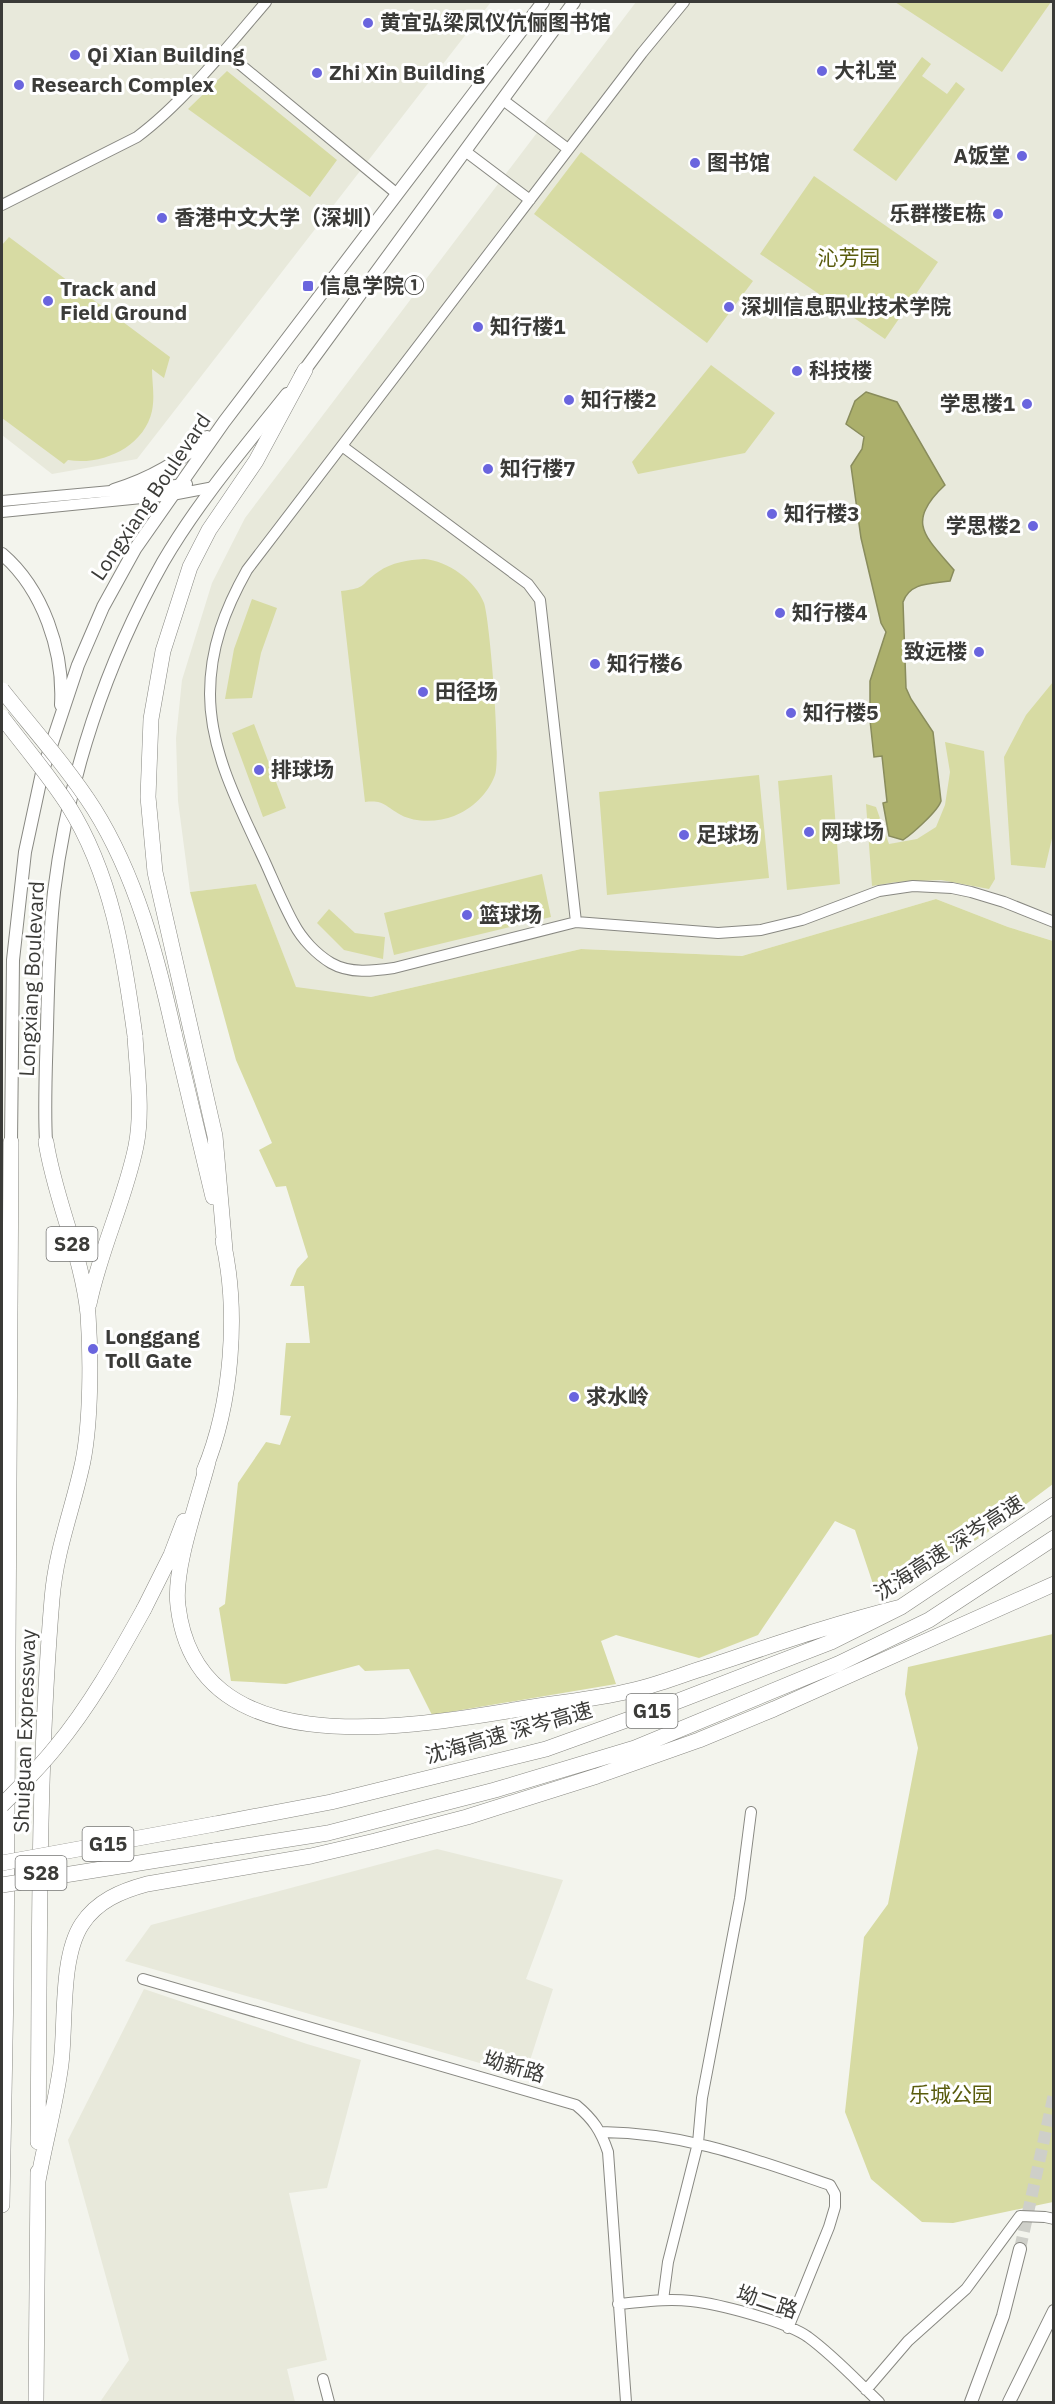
<svg xmlns="http://www.w3.org/2000/svg" width="1055" height="2404" font-family="'IBM Plex Sans','Noto Sans SC',sans-serif">
<rect width="100%" height="100%" fill="#f3f4ed"/>
<path fill="#e8e9db" d="M2,2H491L137,459L52,474L2,435Z
M636,2H1053V941L1008,927L936,899L742,956L581,949L371,997L296,988L256,884L190,892L178,801L176,738L182,680L212,583L245,518Z
M437,1849L563,1880L526,1979L553,1989L525,2076L125,1961L151,1925Z
M144,1989L307,2044L361,2060L327,2188L289,2193L327,2360L287,2369L295,2402H100L129,2360L68,2140Z"/>
<path fill="#d7dba3" d="M895,2H1051L1002,72Z
M922,57L931,64L922,76L947,94L956,82L965,89L896,181L853,150Z
M227,71L337,160L310,197L188,109Z
M581,152L753,281L707,343L534,214Z
M814,176L938,262L885,339L760,254Z
M9,237L170,357L164,378L152,369C152,383 155,396 152,411C144,447 102,466 68,460L64,464L2,418V245Z
M711,365L775,413L745,453L638,474L632,462Z
M424,559C448,561 475,580 484,603C490,621 501,759 495,775C488,794 472,809 454,816C439,822 416,823 401,815C384,806 385,800 365,802L341,591C368,588 359,585 378,572C392,562 408,560 424,559Z
M252,599L277,608L261,653L252,698L225,699L234,649Z
M1053,682L1054,830L1045,868L1011,865L1004,757L1026,715Z
M254,724L286,808L263,817L232,733Z
M945,742L984,751L995,879L989,889L941,880L896,882L872,886L866,804L876,807L889,844L917,839L936,827L945,805L950,772Z
M759,775L769,878L607,895L599,792Z
M832,775L840,884L787,890L778,781Z
M542,874L551,917L394,955L384,913Z
M256,884L296,987L371,997L581,949L742,956L936,899L1008,927L1053,941V1484C1002,1522 950,1564 890,1586L887,1580L873,1584L855,1530L835,1521L758,1635L699,1658L616,1635L601,1641L616,1684L432,1715L409,1669L365,1671L359,1665L286,1684L231,1681L219,1608L225,1604L238,1483L266,1442L280,1445L291,1416L280,1415L286,1343H310L304,1286H290L297,1269L308,1257L286,1186L276,1187L259,1150L272,1143L236,1060L190,892Z
M329,909L355,933L385,937L383,959L344,950L317,923Z
M1053,1634V2202L953,2223L922,2222L871,2179L845,2112L864,1937L888,1904L918,1748L905,1694L908,1667Z"/>
<path fill="#abaf6b" stroke="#898c5c" stroke-width="1.5" d="M866,392L897,402L945,485C905,522 925,536 954,570L950,581C931,584 910,582 903,602L906,688L911,699L933,732L941,801C938,811 912,834 903,840L889,836L883,803L887,802L882,756L874,757L870,720V681L886,632L881,623L861,538L851,466L862,449L864,437L846,424L855,401Z"/>
<g fill="none" stroke-linecap="round" stroke-linejoin="round">
<path stroke="#cecfc9" stroke-width="12" stroke-dasharray="12 6" stroke-linecap="butt" d="M1020,2249L1054,2094"/>
<g stroke="#888882" stroke-width="12">
<path id="minor" d="M684,2L642,53L247,570C225,609 210,648 210,694C210,753 241,810 265,862C274,882 283,904 294,924C302,939 316,954 331,963C350,974 373,971 394,968L576,922L718,933L761,930L802,920L879,891L913,886L952,888L971,892L1004,902L1054,922
M224,51L396,193
M503,100L568,149
M465,151L530,200
M2,205L137,137C183,103 229,45 266,2
M342,446L528,584L540,600L576,922
M2,501L187,484
M2,512L172,495L214,487
M143,1979L576,2105C593,2119 601,2131 608,2152L626,2402
M602,2132C686,2133 751,2158 830,2185L835,2194V2207L829,2227L788,2328
M663,2300L668,2262L698,2143L702,2098L740,1898L751,1812
M618,2304C642,2302 666,2298 691,2301C719,2304 785,2321 808,2337C834,2356 856,2380 879,2402
M323,2379L329,2402
M866,2390L908,2341L966,2289L1020,2216L1045,2217L1054,2219"/>
</g>
<g stroke="#888882" stroke-width="14">
<path id="major" d="M301,375L574,2
M114,490C150,479 179,463 207,437
M2,554C43,589 64,651 61,705
M11,1142L13,960L25,852L42,773L78,665L103,607L135,549L224,422L543,2
M46,1142C44,1104 46,1066 47,1028C48,983 49,937 54,892C68,777 106,663 163,562C198,502 244,448 287,394
M971,2402L1003,2316L1020,2249
M1009,2402L1054,2311"/>
</g>
<g stroke="#888882" stroke-width="16">
<path id="highway" d="M174,1033L213,1197
M225,1250L215,1136L155,872L148,797L151,719L163,651L190,567L209,530L256,461L305,370
M89,1304C100,1250 125,1200 136,1146C143,1111 137,1072 135,1036
M208,1462C198,1501 173,1569 178,1606C197,1767 410,1727 520,1709C560,1702 602,1699 642,1688C665,1682 687,1673 710,1666C773,1645 836,1623 901,1607
M204,1471C232,1404 239,1312 223,1241
M144,1609L171,1555L184,1521
M215,1824L331,1802L546,1749L660,1708L831,1642L901,1607L1054,1505
M214,1851L328,1833L495,1790L635,1748L838,1664L929,1620L1054,1538
M38,2142C40,1961 37,1779 52,1599C56,1549 73,1509 83,1461C91,1420 91,1356 88,1314C82,1255 55,1200 46,1142
M38,2181C45,2142 56,2103 61,2064C66,2024 60,1957 82,1924C97,1901 121,1891 147,1884L311,1856L375,1841L467,1817L597,1776L699,1740L774,1709L1054,1584
M2,2205L6,1987L11,1142
M36,2402L38,2172"/>
</g>
<use href="#minor" stroke="#fff" stroke-width="10"/>
<use href="#major" stroke="#fff" stroke-width="12"/>
<use href="#highway" stroke="#fff" stroke-width="15"/>
<g stroke="#888882" stroke-width="16" stroke-linecap="butt">
<path id="highway-bridge" d="M2,690C33,729 67,767 94,809C136,876 157,956 174,1033
M2,717C24,746 48,774 68,805C112,875 124,955 135,1036
M2,1805C20,1787 39,1768 55,1748C90,1706 118,1656 144,1609
M2,1863L215,1824
M2,1885L214,1851"/>
</g>
<use href="#highway-bridge" stroke="#fff" stroke-width="15"/>
</g>
<g fill="#6a65de" stroke="#fff" stroke-width="2">
<circle cx="368" cy="23" r="6"/>
<circle cx="75" cy="55" r="6"/>
<circle cx="822" cy="71" r="6"/>
<circle cx="317" cy="73" r="6"/>
<circle cx="19" cy="85" r="6"/>
<circle cx="1022" cy="156" r="6"/>
<circle cx="695" cy="163" r="6"/>
<circle cx="998" cy="214" r="6"/>
<circle cx="162" cy="218" r="6"/>
<rect x="302" y="280" width="12" height="12" rx="3"/>
<circle cx="48" cy="301" r="6"/>
<circle cx="729" cy="307" r="6"/>
<circle cx="478" cy="327" r="6"/>
<circle cx="797" cy="371" r="6"/>
<circle cx="569" cy="400" r="6"/>
<circle cx="1027" cy="404" r="6"/>
<circle cx="488" cy="469" r="6"/>
<circle cx="772" cy="514" r="6"/>
<circle cx="1033" cy="526" r="6"/>
<circle cx="780" cy="613" r="6"/>
<circle cx="979" cy="652" r="6"/>
<circle cx="595" cy="664" r="6"/>
<circle cx="423" cy="692" r="6"/>
<circle cx="791" cy="713" r="6"/>
<circle cx="259" cy="770" r="6"/>
<circle cx="809" cy="832" r="6"/>
<circle cx="684" cy="835" r="6"/>
<circle cx="467" cy="915" r="6"/>
<circle cx="93" cy="1349" r="6"/>
<circle cx="574" cy="1397" r="6"/>
</g>
<g text-anchor="middle" stroke-width="6" stroke-linejoin="round" paint-order="stroke">
<g fill="#fff" stroke="#767674" stroke-width="1.5">
<rect x="46.5" y="1227" width="51" height="34" rx="4.5"/>
<rect x="626.5" y="1694" width="51" height="34" rx="4.5"/>
<rect x="82.5" y="1827" width="51" height="34" rx="4.5"/>
<rect x="15.5" y="1856" width="51" height="34" rx="4.5"/>
</g>
<g font-size="20" font-weight="bold" fill="#3b3b38">
<text x="72" y="1251">S28</text>
<text x="652" y="1718">G15</text>
<text x="108" y="1851">G15</text>
<text x="41" y="1880">S28</text>
</g>
<g font-size="21" font-weight="bold" fill="#3b3b38" stroke="#fff" text-anchor="start">
<text x="380" y="30">黄宜弘梁凤仪伉俪图书馆</text>
<text x="87" y="62">Qi Xian Building</text>
<text x="834" y="78">大礼堂</text>
<text x="329" y="80">Zhi Xin Building</text>
<text x="31" y="92">Research Complex</text>
<text x="1010" y="163" text-anchor="end">A饭堂</text>
<text x="707" y="170">图书馆</text>
<text x="986" y="221" text-anchor="end">乐群楼E栋</text>
<text x="174" y="225">香港中文大学（深圳）</text>
<text x="320" y="293">信息学院①</text>
<text x="60" y="296">Track and<tspan x="60" dy="24">Field Ground</tspan></text>
<text x="741" y="314">深圳信息职业技术学院</text>
<text x="490" y="334">知行楼1</text>
<text x="809" y="378">科技楼</text>
<text x="581" y="407">知行楼2</text>
<text x="1015" y="411" text-anchor="end">学思楼1</text>
<text x="500" y="476">知行楼7</text>
<text x="784" y="521">知行楼3</text>
<text x="1021" y="533" text-anchor="end">学思楼2</text>
<text x="792" y="620">知行楼4</text>
<text x="967" y="659" text-anchor="end">致远楼</text>
<text x="607" y="671">知行楼6</text>
<text x="435" y="699">田径场</text>
<text x="803" y="720">知行楼5</text>
<text x="271" y="777">排球场</text>
<text x="821" y="839">网球场</text>
<text x="696" y="842">足球场</text>
<text x="479" y="922">篮球场</text>
<text x="105" y="1344">Longgang<tspan x="105" dy="24">Toll Gate</tspan></text>
<text x="586" y="1404">求水岭</text>
</g>
<g font-size="21" fill="#5a5c0d" stroke="#fff">
<text x="849" y="265">沁芳园</text>
<text x="951" y="2102">乐城公园</text>
</g>
<g font-size="21" fill="#3b3b38" stroke="#fff">
<text transform="translate(151 497) rotate(-56)" y="7">Longxiang Boulevard</text>
<text transform="translate(32 979) rotate(-87)" y="7">Longxiang Boulevard</text>
<text transform="translate(949 1548) rotate(-33)" y="7">沈海高速 深岑高速</text>
<text transform="translate(25 1731) rotate(-88)" y="7">Shuiguan Expressway</text>
<text transform="translate(509 1733) rotate(-16)" y="7">沈海高速 深岑高速</text>
<text transform="translate(514 2067) rotate(16)" y="7">坳新路</text>
<text transform="translate(767 2302) rotate(18)" y="7">坳二路</text>
</g>
</g>
<rect width="1055" height="2404" fill="none" stroke="#3b3b38" stroke-width="6"/>
</svg>
